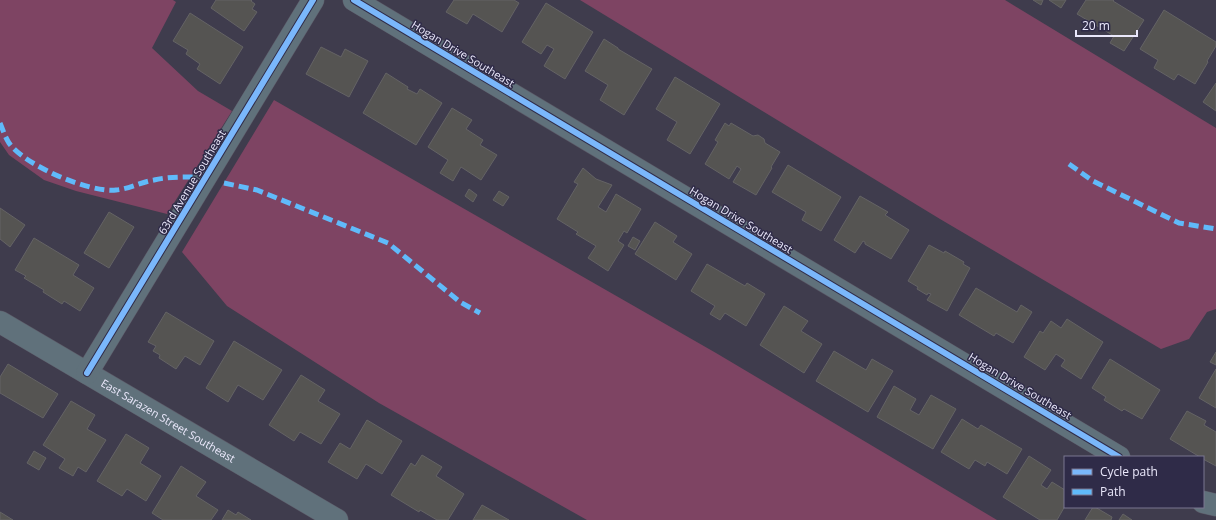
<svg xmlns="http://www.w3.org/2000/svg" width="1216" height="520" font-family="'Open Sans',sans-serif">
<rect width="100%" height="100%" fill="#3f3c4d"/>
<path fill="#7e4463" d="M0,0H173L176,2L152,48L198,91L232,111L167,214L76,191L44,180L9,155L0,142Z
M580,0H1005L1216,128V309L1207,312L1189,339L1161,349L940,219Z
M274,100L716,353L997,520H587L379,403L227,306L182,252Z"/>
<path fill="#555452" stroke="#646365" d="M216,0H252L251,1L255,4L252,9L257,12L244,31L211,8Z
M454,0H514L519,3L502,32L473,14L467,24L446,12Z
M1033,0H1043L1041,5Z
M1049,0H1066L1061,8Z
M1086,0H1114L1113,1L1144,20L1124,51L1110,43L1114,36L1077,14Z
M546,3L593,32L565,79L544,66L554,49L547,45L541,54L522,42Z
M1164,10L1216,42V46L1207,61L1208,62L1195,84L1178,74L1174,80L1154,68L1158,60L1140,49Z
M190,13L243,47L220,84L197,69L200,64L186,54L188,50L173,41Z
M604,39L618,48V49L652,69L624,115L600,100L608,85L585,71Z
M321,47L341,57L345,49L368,61L349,97L306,74Z
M386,73L408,87L407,89L417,94L420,89L442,103L416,145L363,113Z
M675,77L720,104L690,154L667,140L677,122L656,109Z
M1216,83V111L1203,102Z
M452,108L472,120L466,129L483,140L480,145L497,155L481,180L461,167L453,181L440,173L448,160L428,147Z
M725,123L729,126L731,123L753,136L758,135L764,139L765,143L780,152L771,167L772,168L756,195L733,182L741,169L737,166L729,179L705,164L718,142L715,140Z
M788,165L841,197L821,231L802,220L806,212L772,192Z
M583,168L596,179L612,185L598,207L606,212L616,194L641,209L627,233L624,231L618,241L624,245L608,271L588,258L596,246L576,234L578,232L557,219L578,184L574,182Z
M469,189L477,195L473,202L465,196Z
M499,191L509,197L503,206L493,200Z
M860,196L888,212L885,215L909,230L891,259L865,244V242L863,241L855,253L834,240Z
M0,208L25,225L10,247L0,239Z
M109,212L134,227L109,268L84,253Z
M655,222L677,236L673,242L692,254L676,280L635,254Z
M633,237L640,241L635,250L628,246Z
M34,238L79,265L73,275L94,288L80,311L64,301L62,304L43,292L44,290L24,278L26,276L15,270Z
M929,245L944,253L945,251L964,262L963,264L970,268L947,311L927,300L931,294L928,293L927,295L917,289L918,287L908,281Z
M707,264L745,286L747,283L765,294L746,326L725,313L720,320L710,314L715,306L691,291Z
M976,288L1017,312L1021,305L1032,312L1013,343L996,333L994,336L959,315Z
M784,306L808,321L801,331L822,344L804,373L760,345Z
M166,312L214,341L200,365L185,356L176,369L159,358L160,355L153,351L156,346L148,342Z
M1067,319L1103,342L1081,379L1061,366L1065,360L1056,354L1045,370L1024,357L1040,331L1043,333L1051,321L1061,328Z
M234,341L282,370L263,400L238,385L228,402L206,388Z
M834,351L866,370L872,359L893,371L868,412L816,381Z
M1216,352V365L1210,362Z
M1110,359L1160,390L1142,419L1124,409L1122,411L1104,400L1106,397L1092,388Z
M8,364L58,394L43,418L0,393V377Z
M1216,369V408L1199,398Z
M301,375L325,390L318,401L340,414L321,444L300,432L294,441L269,425Z
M894,386L916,399L910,410L919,415L931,395L956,409L933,449L877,417Z
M71,401L95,415L87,429L106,440L86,472L78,467L73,476L59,468L65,459L43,445Z
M1187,411L1206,421L1204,425L1216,432V466L1203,459V457H1200L1170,439Z
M962,419L978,429L981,425L1022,449L1007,474L987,462L985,466L975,460L969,469L941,452Z
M367,420L402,441L382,474L366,464L357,479L328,462L340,443L350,449Z
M126,434L149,448L140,463L161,476L146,501L127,489L122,496L97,481Z
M34,451L46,458L39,470L27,463Z
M422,455L442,467L436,476L464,494L448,520H437L420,510L419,512L391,495L411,463L415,466Z
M1029,456L1051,470L1041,485L1047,489L1052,482L1065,490V506L1057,520H1040L1003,497Z
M181,466L206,482L196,496L218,510L211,520H163L152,513Z
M482,505L509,520H473Z
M1093,507H1095L1112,517L1111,520H1085Z
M228,510L236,515L238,512L251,520H222Z
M0,512L13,520H0Z
M1123,514L1132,520H1119Z"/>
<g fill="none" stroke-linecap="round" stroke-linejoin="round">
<g stroke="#5b5967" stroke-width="23">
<g id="minor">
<path d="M354,0L1119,457"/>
<path id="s1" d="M0,322L337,520"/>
<path d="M87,373L313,0"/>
<path d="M1203,502L1216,505"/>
</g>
</g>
<use href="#minor" stroke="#60717b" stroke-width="22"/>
<path stroke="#60bafa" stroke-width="5" stroke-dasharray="10 5" stroke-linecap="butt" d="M0,123C3,130 5,137 9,143C24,165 89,193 116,190C129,189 141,182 154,180C167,177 180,177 193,177
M1069,164L1093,181L1179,223L1216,229
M224,183L257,190L388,243L460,302L480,313"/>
<g stroke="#2f2b48" stroke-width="8">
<path id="cycleway" d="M354,0L1119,457
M87,373L313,0"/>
</g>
<use href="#cycleway" stroke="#7ab7fb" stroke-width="6"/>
</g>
<g text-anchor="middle" stroke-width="3" stroke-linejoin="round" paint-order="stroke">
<g font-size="11" fill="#eae8fb" stroke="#2f2b48">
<text transform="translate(463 54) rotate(31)" y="4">Hogan Drive Southeast</text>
<text transform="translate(192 182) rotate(-59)" y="4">63rd Avenue Southeast</text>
<text transform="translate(741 220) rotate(31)" y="4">Hogan Drive Southeast</text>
<text transform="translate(1020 386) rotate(31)" y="4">Hogan Drive Southeast</text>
<text dy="4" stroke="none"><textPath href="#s1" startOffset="195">East Sarazen Street Southeast</textPath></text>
</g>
</g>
<rect x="1064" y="456" width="140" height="52" fill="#2f2b48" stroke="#7a7790"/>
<rect x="1072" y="469" width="20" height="6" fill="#7ab7fb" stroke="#7a7790"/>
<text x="1100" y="476" font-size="12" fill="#eae8fb">Cycle path</text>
<rect x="1072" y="489" width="20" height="6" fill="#60bafa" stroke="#7a7790"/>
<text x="1100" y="496" font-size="12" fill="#eae8fb">Path</text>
<path d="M1076 30v6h61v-6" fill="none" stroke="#eae8fb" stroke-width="2"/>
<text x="1082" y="30" font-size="12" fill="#eae8fb" stroke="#2f2b48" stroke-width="3" paint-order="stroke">20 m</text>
</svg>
